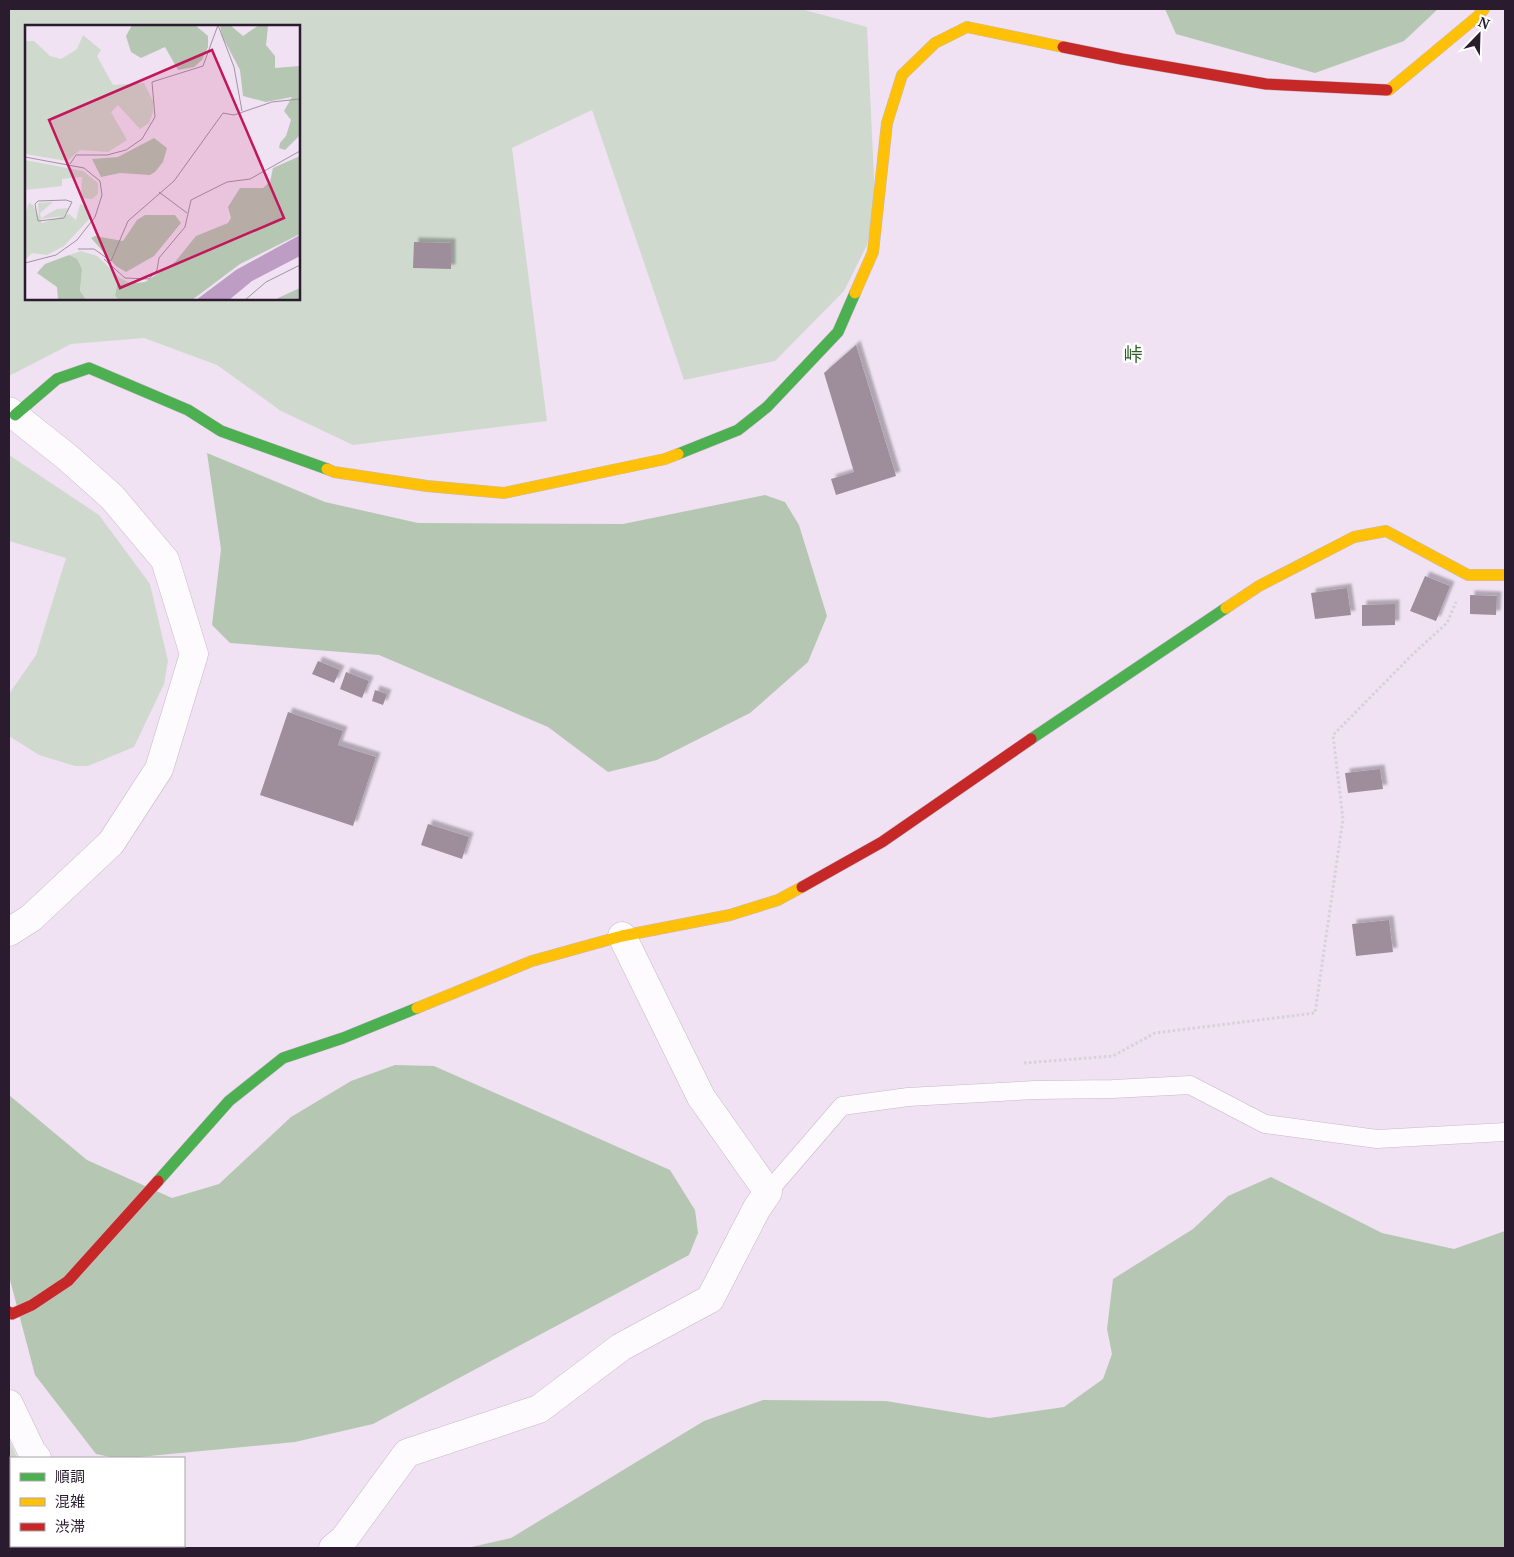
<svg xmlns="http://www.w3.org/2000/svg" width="1514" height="1557" font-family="'PT Serif','Noto Sans JP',serif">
<defs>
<filter id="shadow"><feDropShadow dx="4.5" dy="-4.5" stdDeviation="1" flood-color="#0004"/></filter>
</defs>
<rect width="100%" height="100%" fill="#f0e2f3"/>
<path fill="#d0d9ce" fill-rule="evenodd" d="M9,9H801L867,27L875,200L867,245L844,291L775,361L684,380L592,110L512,148L547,421L353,445L281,411L217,365L144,338L71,344L9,376ZM26,26H299V299H26Z
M9,455L99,515L150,584L168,661L164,684L134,747L88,766H75L39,755L9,736V694L36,655L66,558L9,541Z
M9,1439L17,1458H11V1534L9,1533Z"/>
<path fill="#b5c7b3" d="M1165,9H1438L1404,41L1315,73L1176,34Z
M207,453L325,502L418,523L623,524L765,495L785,502L799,525L827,616L808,662L750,713L657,760L608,772L548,727L379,655L230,643L212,625L221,549Z
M395,1065L434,1066L670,1170L695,1210L698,1233L689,1255L373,1424L295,1442L129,1458H115L96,1454L35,1375L9,1276V1095L87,1160L172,1198L219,1184L291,1117L351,1081Z
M1271,1177L1382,1233L1454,1249L1505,1231V1548H467L511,1538L704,1421L763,1400L886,1401L989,1418L1064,1407L1103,1379L1112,1354L1107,1329L1113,1279L1193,1229L1228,1196Z"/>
<path fill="#9e8e9c" filter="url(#shadow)" d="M414,242L451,243V269L413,268Z
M856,345L896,476L836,495L831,479L854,472L824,373Z
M1425,576L1450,586L1436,621L1410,611Z
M1347,588L1351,615L1315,619L1311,593Z
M1470,595L1497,596L1496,615L1470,614Z
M1395,604V625L1362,626V605Z
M318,661L340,670L334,683L312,674Z
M346,672L369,681L362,698L340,689Z
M375,690L387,694L383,705L372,701Z
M288,712L343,731L338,745L376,757L353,826L260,795Z
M1380,769L1383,789L1348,793L1345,773Z
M428,824L469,837L462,859L421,845Z
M1389,920L1393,952L1356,956L1352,924Z"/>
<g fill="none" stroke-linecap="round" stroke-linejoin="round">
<g stroke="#c6b8c9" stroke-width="19">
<path id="lane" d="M768,1192L842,1106L908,1097L1035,1090L1113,1089L1190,1085L1265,1124L1377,1139L1505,1132"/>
</g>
<g stroke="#c6b8c9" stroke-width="29">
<path id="street" d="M9,411L67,457L112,497L165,560L194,654L159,769L111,843L31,918L9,932
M9,1404L32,1452L37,1458
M157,1546L161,1548
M333,1548L344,1539L407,1453L539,1409L621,1347L710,1299L757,1208L768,1192L701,1097L622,936"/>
</g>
<g stroke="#c6b8c9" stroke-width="12">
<path id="fast" d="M15,415L57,379L89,368L188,410L221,431L327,469
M678,454L738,430L767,407L838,332L855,293
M1031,739L1226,608
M158,1181L229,1101L283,1058L343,1038L417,1008"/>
</g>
<g stroke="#c6b8c9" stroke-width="12">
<path id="slow" d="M1387,90H1389L1478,16L1484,9
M855,293L873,252L887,123L902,75L935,43L967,27L1063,47
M327,469L334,472L427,486L504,493L665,459L678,454
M1226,608L1259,586L1354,537L1386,531L1468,575H1505
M417,1008L532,961L622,936L730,915L778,900L802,887"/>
</g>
<g stroke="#c6b8c9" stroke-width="12">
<path id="jam" d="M1063,47L1122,59L1266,84L1387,90
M802,887L882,842L1031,739
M9,1312L12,1314L32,1305L68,1281L158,1181"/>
</g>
<path stroke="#d6d2d8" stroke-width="3" stroke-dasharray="2.5 2.5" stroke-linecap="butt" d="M1024,1063L1113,1056L1155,1033L1315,1013L1343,819L1333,735L1414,653L1447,623L1456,602"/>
<use href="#lane" stroke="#fdfbfd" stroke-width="18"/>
<use href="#street" stroke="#fdfbfd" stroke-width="28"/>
<use href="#fast" stroke="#4caf50" stroke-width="11"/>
<use href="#slow" stroke="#ffc107" stroke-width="11"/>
<use href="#jam" stroke="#c62828" stroke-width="11"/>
</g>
<g text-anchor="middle" stroke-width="5" stroke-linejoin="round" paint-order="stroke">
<g font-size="19" fill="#2f5f27" stroke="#fff">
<text x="1133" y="361">峠</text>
</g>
</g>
<g transform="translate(25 25)">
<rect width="275" height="275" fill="#f0e2f3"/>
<path d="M58,10L76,25L72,31L88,60L119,58L128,76V87L124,98L115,104L93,80L86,87L102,115L83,127L55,125L42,136L0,129V16H9L25,31L36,34L52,24ZM0,135L58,146L73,158V169L67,174L56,173L57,152L37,154V161L0,165ZM28,177L15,188L16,193L32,184L44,183L39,191L14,194L13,178ZM4,178L8,180L17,198L44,189L51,195L55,179L61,182L66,192L39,221L22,230L7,228L0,235V189ZM56,226L72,231L95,253L107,259L92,260L90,271L94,275L59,274L55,267L57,244L44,230Z" fill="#d0d9ce"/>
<path d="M107,0H170L183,11V22L177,35L169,42L153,45L140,22L116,33L106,27L101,11ZM195,0H205L218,11L234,0L243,1L241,20L250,31V43L275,41V110L260,125L254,123L255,118L261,111L266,95L259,86L267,72L241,77L218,71L215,45L197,11ZM129,113L142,123L138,137L130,147L125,150L95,148L76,152L67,134L93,132ZM275,131V209L215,239L167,275H94L90,271L92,260L120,257L150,237L171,211L203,198L206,193L203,182L215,163H238L245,157L248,143ZM120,190H150L156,198L129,231L101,247L91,241L66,213L70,211L98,216L112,195ZM44,230L52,234L57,244L55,266L61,275H33L32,262L12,248L20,239ZM275,263V275H251L253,273Z" fill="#b5c7b3"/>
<path d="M275,210V231L227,256L204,275H171L211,245Z" fill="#be9dc5"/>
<path fill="none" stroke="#a192a4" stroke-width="1" d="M193,0L209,42L217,86M0,132L59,143L75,156L77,170L70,192L52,215L31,230L0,238M45,139L51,130H82L101,125L117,114L130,92L127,57L178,41L193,0M134,167L162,188M41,175L47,177L39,193L13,196L10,179L13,176ZM53,224H69L86,236L103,196L149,156L198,88L209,90L247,77L275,74M79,234L100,253L124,254L132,245L134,233L160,202L166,175L202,157L225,154L275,126M220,275L241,257L275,240"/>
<path fill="#c2185b" fill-opacity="0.15" stroke="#c2185b" stroke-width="2.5" d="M187,25L259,193L95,263L24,95Z"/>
<rect width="275" height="275" fill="none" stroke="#2b1b2e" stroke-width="2.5"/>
</g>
<rect width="1514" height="1557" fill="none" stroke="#2b1b2e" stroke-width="20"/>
<rect x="10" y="1457" width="175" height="90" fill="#ffffff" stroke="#aaa4ab"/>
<rect x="20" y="1473" width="25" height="8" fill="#4caf50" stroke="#aaa4ab"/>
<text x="55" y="1482" font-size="15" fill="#2b1b2e">順調</text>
<rect x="20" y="1498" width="25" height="8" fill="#ffc107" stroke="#aaa4ab"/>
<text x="55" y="1507" font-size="15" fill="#2b1b2e">混雑</text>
<rect x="20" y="1523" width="25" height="8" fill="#c62828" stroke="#aaa4ab"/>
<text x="55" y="1532" font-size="15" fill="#2b1b2e">渋滞</text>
<g transform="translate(1479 35) rotate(23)" stroke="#ffffff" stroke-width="4" paint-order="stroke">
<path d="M0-4L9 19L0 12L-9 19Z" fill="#2b1b2e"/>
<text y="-8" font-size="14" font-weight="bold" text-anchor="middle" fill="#2b1b2e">N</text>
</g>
</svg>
